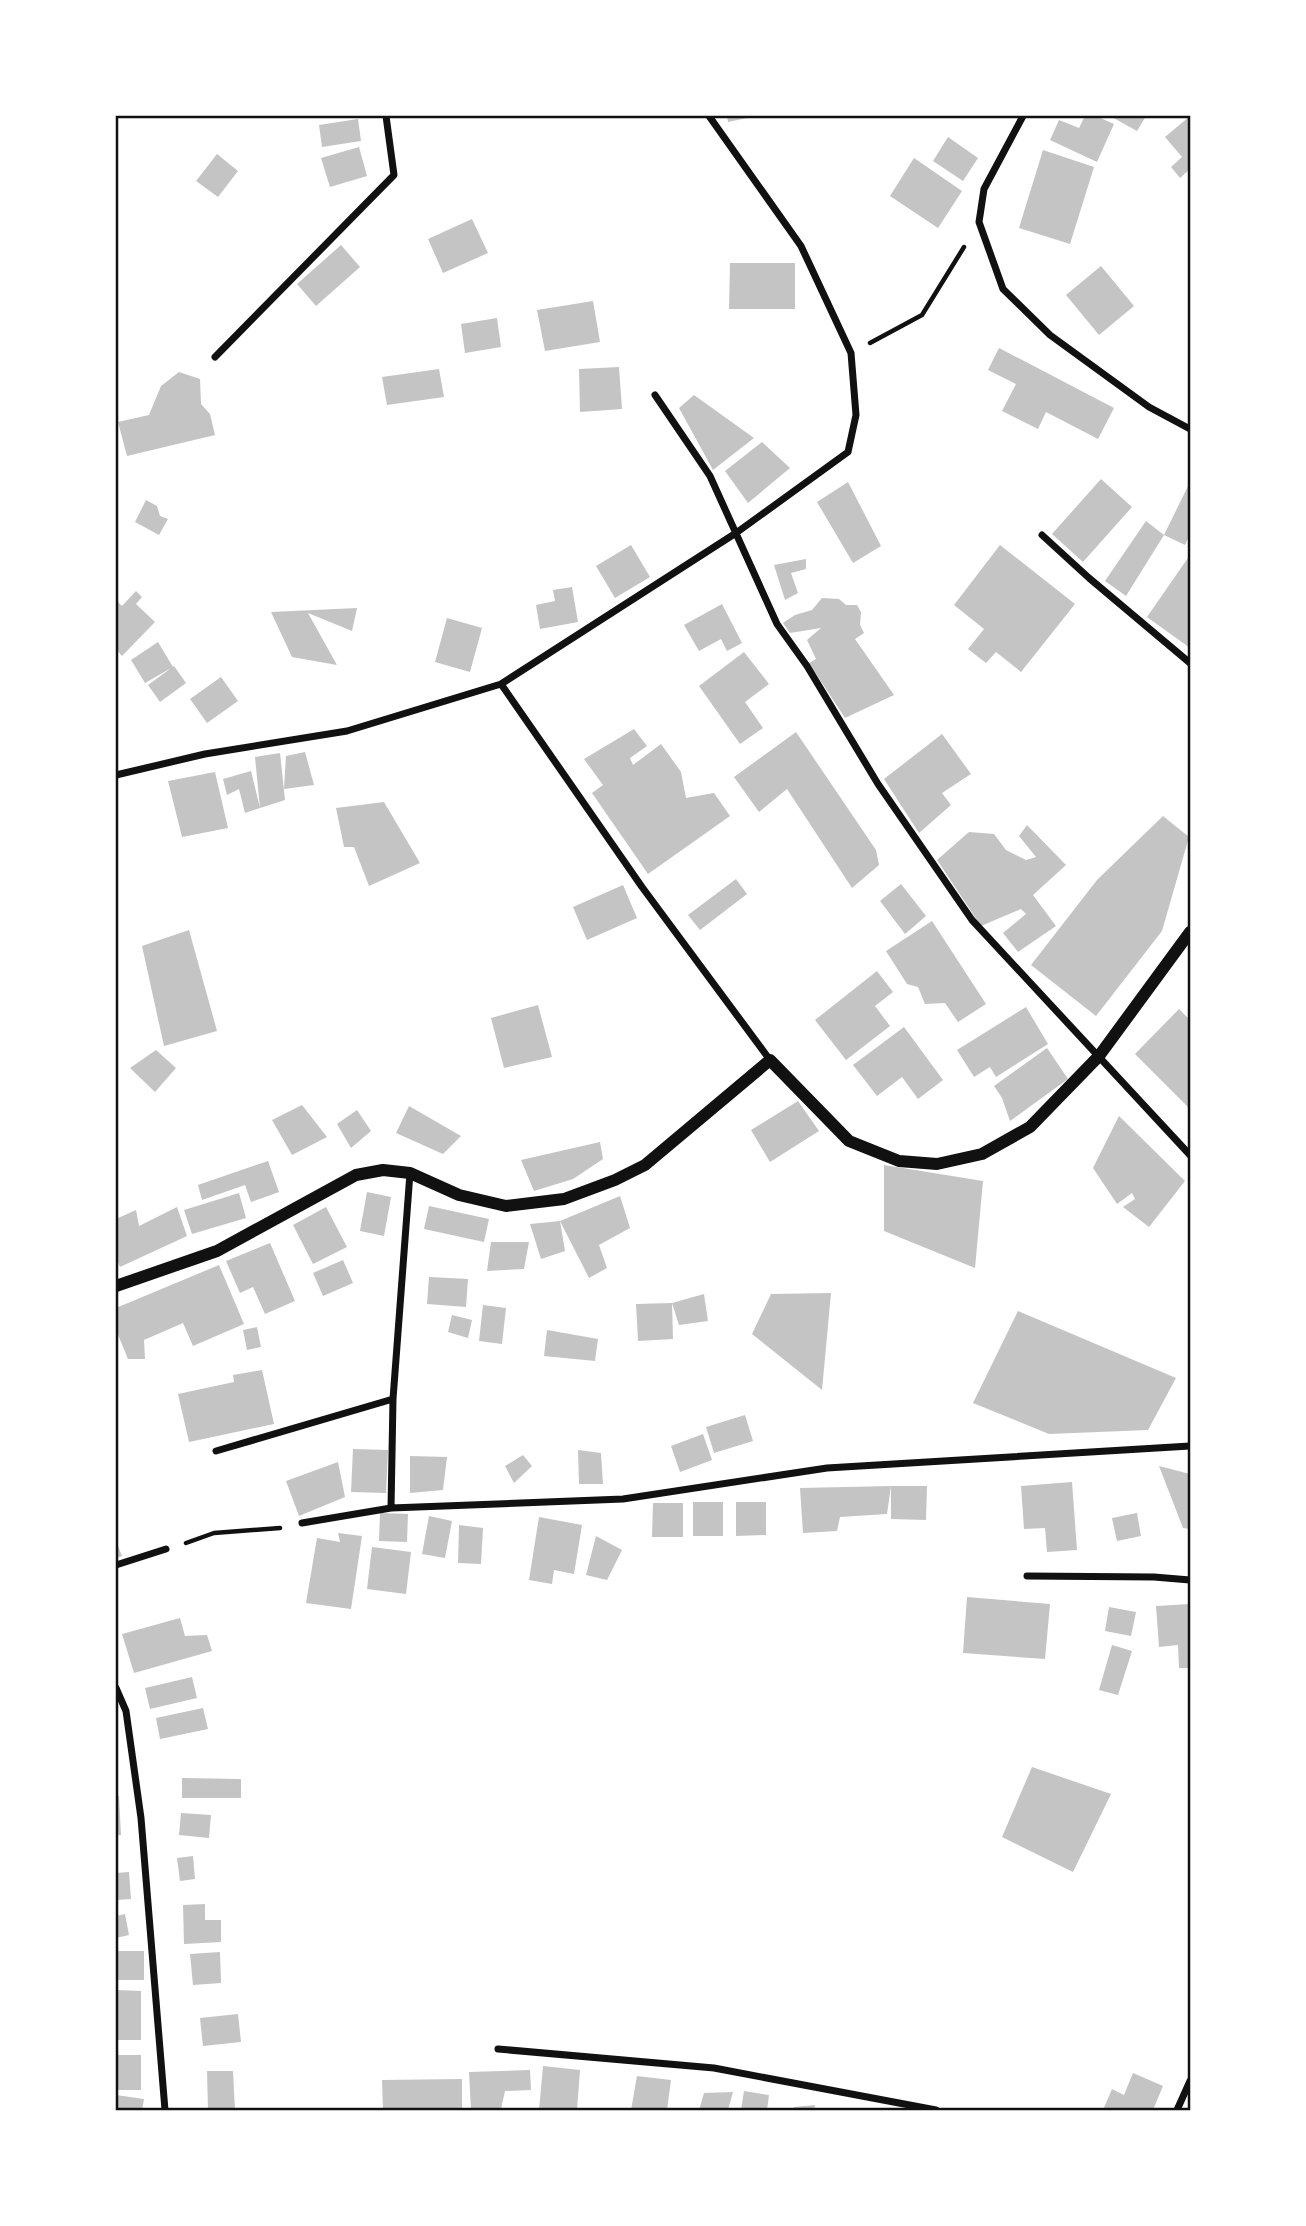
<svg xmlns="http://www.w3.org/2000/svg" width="1306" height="2226" font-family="Signika,sans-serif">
<rect width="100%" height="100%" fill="#fff"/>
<path fill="#c4c4c4" d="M727,116H752V117L728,122Z
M1085,116H1096L1114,124L1097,162L1050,140L1059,120L1079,128Z
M1110,116H1146L1137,131Z
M1190,116V169L1180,178L1171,167L1182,157L1165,137Z
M358,119L361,141L322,147L319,125Z
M948,137L978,158L963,181L933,161Z
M359,147L367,176L330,187L321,158Z
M1043,150L1094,167L1070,244L1019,228Z
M217,154L238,171L218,197L196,181Z
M914,158L962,191L938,228L890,196Z
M472,219L488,253L443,273L428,239Z
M341,245L360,267L316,306L297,284Z
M730,263H795V309H729Z
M1101,266L1134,306L1099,335L1066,295Z
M593,301L600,342L545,351L537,310Z
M497,318L501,347L465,353L461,324Z
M999,348L1114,408L1098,439L1046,412L1038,429L1002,411L1016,384L988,370Z
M619,367L622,409L580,412L579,369Z
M439,369L444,397L387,405L382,377Z
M179,372L200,379L201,404L210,414L215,435L127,456L118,422L149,415L161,386Z
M694,395L754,438L713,470L679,408Z
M762,442L790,468L748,503L725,471Z
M1101,479L1132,507L1083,562L1052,534Z
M848,482L881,546L853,563L817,502Z
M1190,482V534L1185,545L1164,535Z
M146,500L157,506L160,516L168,519L159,535L135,522Z
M1146,521L1164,535L1126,596L1105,581Z
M631,545L650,577L615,598L596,566Z
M1000,545L1075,604L1021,672L996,652L986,663L968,649L984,629L954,605Z
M1190,555V648L1147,617Z
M806,559V569L791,573L798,593L785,600L774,565Z
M572,587L578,622L540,629L536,605L555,601L553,590Z
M136,591L142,597L136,604L155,622L122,656L116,649V600L122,606Z
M822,598L839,599L846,605H857L861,612L860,625L864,633L855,639L894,695L845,718L809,663L816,659L807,640L821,628L790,633L783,623L795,615L812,610Z
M722,604L742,643L727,651L721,639L699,651L684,625Z
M357,608L352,631L308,613L337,665L292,657L271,612Z
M447,618L482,628L470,672L435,662Z
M158,642L173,667L145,683L131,660Z
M744,652L769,684L745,702L763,728L740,744L699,686Z
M174,666L186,683L160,702L148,685Z
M221,677L238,701L207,723L190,699Z
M634,729L647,746L630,758L633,765L661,744L681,772L686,798L714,793L730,816L648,874L592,793L603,785L584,759Z
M796,732L876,850L879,865L852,888L787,789L759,812L734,777Z
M942,734L971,774L942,793L951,805L919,833L884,779Z
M305,752L314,785L284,789L286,756Z
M280,753L285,800L260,808L255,757Z
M251,771L260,808L245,813L239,789L227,795L223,779Z
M215,772L228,828L182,837L168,781Z
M384,802L420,863L369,886L354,847H344L336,808Z
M1163,816L1189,837L1162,931L1096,1016L1031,965L1097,880Z
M1027,825L1066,865L1033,895L1056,926L1018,952L1003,933L1026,914L1021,909L981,926L937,860L969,832L994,834L1006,850L1026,860L1036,857L1019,836Z
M736,879L747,894L700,930L688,915Z
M901,884L926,916L905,934L880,901Z
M623,885L637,918L587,940L573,907Z
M932,921L986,1004L958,1022L945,1003L925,1004L918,987L907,984L886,951Z
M189,930L217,1031L164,1046L142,946Z
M877,971L893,992L875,1006L890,1026L846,1060L815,1020Z
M538,1005L552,1057L504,1068L491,1018Z
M1026,1007L1048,1044L996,1077L990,1067L974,1077L957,1050Z
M1179,1009L1190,1020V1109L1135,1054Z
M904,1027L943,1080L918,1099L902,1077L877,1096L853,1065Z
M1047,1048L1068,1079L1010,1121L1002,1098L994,1086Z
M156,1050L176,1068L155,1092L130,1068Z
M798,1101L819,1131L770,1162L751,1130Z
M302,1105L327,1137L292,1155L272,1120Z
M409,1106L461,1136L443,1154L396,1133Z
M357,1110L371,1131L351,1148L337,1124Z
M1119,1116L1185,1181L1149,1227L1123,1207L1135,1199L1132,1193L1117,1204L1093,1168Z
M600,1142L603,1159L573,1179L534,1191L521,1160Z
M268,1161L279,1192L251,1202L245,1185L202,1200L198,1185Z
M884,1165L983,1181L975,1268L884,1231Z
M367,1192L391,1197L384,1236L360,1231Z
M239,1193L246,1218L192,1234L184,1210Z
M620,1196L630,1228L599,1245L607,1268L589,1278L560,1221L565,1251L541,1259L530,1224L560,1221Z
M429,1206L489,1219L484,1242L424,1229Z
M177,1207L187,1236L120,1267L116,1258V1219L136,1210L139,1226Z
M326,1207L347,1247L313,1264L293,1225Z
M491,1242H529L524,1269L487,1271Z
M270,1243L295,1301L265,1314L253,1287L240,1293L226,1261Z
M343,1260L353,1283L323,1296L313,1273Z
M219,1265L244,1324L193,1346L183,1323L144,1340L145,1359H128L116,1330V1308Z
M429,1277L468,1279L466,1307L427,1304Z
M831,1293L822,1390L752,1334L771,1294Z
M704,1294L708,1321L679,1325L672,1303L673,1339L638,1341L636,1304L672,1303Z
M483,1305L506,1308L502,1344L479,1341Z
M1018,1311L1176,1378L1148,1430L1049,1434L973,1403Z
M452,1315L472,1320L468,1338L448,1332Z
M257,1327L261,1347L247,1350L243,1330Z
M547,1330L598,1339L595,1361L544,1356Z
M262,1370L274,1424L189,1442L178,1394L234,1382L233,1375Z
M745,1415L753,1441L714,1453L706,1427Z
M703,1434L712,1460L680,1472L671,1446Z
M353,1449L388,1450L386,1493L351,1492Z
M578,1450L601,1453L603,1484H579Z
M523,1455L532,1466L514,1483L505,1466Z
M410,1456L447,1457L443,1490L410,1493Z
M338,1462L345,1497L299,1516L286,1481Z
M1159,1466L1190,1474V1529L1183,1528Z
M1072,1482L1077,1550L1047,1552L1045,1528L1024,1529L1021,1486Z
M891,1486L887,1514L840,1517L837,1531L803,1533L800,1488Z
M891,1486H927L926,1520L891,1519Z
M693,1502H723V1536H693Z
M736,1502H766V1535L736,1536Z
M653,1503H683V1537H652Z
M380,1513L408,1514L407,1542L379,1541Z
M1137,1513L1141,1536L1117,1541L1112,1518Z
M429,1516L452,1521L445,1558L422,1554Z
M539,1517L582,1525L574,1574L554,1570L552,1584L529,1580Z
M459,1525L483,1528L481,1564L458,1563Z
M338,1533L362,1536L351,1609L306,1603L317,1538L340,1542Z
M596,1536L622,1550L607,1580L586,1575Z
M116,1541L122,1556L116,1558Z
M372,1547L411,1552L406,1594L367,1589Z
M967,1597L1050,1604L1045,1659L963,1653Z
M1190,1604V1668H1179L1178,1645L1159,1647L1156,1606Z
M1109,1607L1136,1612L1131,1636L1105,1631Z
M180,1618L185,1636L207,1635L212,1651L134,1673L122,1634Z
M1112,1645L1132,1651L1118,1695L1099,1690Z
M192,1677L197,1698L150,1709L145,1688Z
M203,1708L208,1729L160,1739L156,1718Z
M1032,1767L1111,1794L1073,1872L1002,1837Z
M182,1778L241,1779V1798H182Z
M116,1796H119L121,1835H116Z
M181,1813L211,1815L209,1838L179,1835Z
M193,1856L195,1879L180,1881L177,1858Z
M129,1872L131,1899L116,1900V1873Z
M205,1904V1920H221V1942L184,1944L183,1905Z
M125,1914L129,1935L116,1938V1916Z
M116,1951H144V1980H116Z
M220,1952L221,1983L193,1985L190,1954Z
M116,1990L141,1991V2040H116Z
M238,2014L241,2042L203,2046L200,2018Z
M116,2055H141V2090H116Z
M543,2066L580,2070L577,2110H539Z
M530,2070L531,2090L505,2091L501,2109L471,2110L469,2072Z
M207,2071H233L235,2110H208Z
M1133,2073L1163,2086L1153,2110H1103L1112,2089L1124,2095Z
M637,2076L671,2080L667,2110H631Z
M462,2079V2110H383L382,2080Z
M744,2091L769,2095L767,2110H741Z
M733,2092L728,2110H699L704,2093Z
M116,2095L144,2099L142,2110H116Z
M815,2105L814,2110H793L794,2107Z"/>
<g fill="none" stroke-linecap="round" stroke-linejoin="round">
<path stroke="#111" stroke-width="4.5" d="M870,343L922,315L964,247
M186,1543L214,1533L280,1528"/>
<path stroke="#111" stroke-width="7" d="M1023,116L984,189L979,222L1003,289L1050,335L1149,407L1190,429
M215,357L394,175L386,116
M655,395L710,476L777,624L807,666L878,784L972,920L1190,1155
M1042,535L1089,578L1190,663
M501,684L642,887L770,1060
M116,775L205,754L347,731L501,684L736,533L848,452L856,415L851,353L801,246L709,116
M216,1451L393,1399
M391,1508L393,1399L410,1173
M302,1523L391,1508L623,1499L827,1468L1190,1446
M116,1565L166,1549
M1027,1576L1154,1577L1190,1580
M116,1688L126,1711L141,1818L165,2110
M498,2049L714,2068L936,2110
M1177,2110L1190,2081"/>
<path stroke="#111" stroke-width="12" d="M116,1286L217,1251L356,1175L383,1170L410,1173L459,1195L506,1206L564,1199L615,1180L645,1165L770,1060L849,1141L899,1161L937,1164L982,1154L1030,1127L1099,1056L1190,932"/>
</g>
<rect width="1306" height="2226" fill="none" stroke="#ffffff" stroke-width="234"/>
<rect x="117" y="117" width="1072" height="1992" fill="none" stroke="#111" stroke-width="2.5"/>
</svg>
